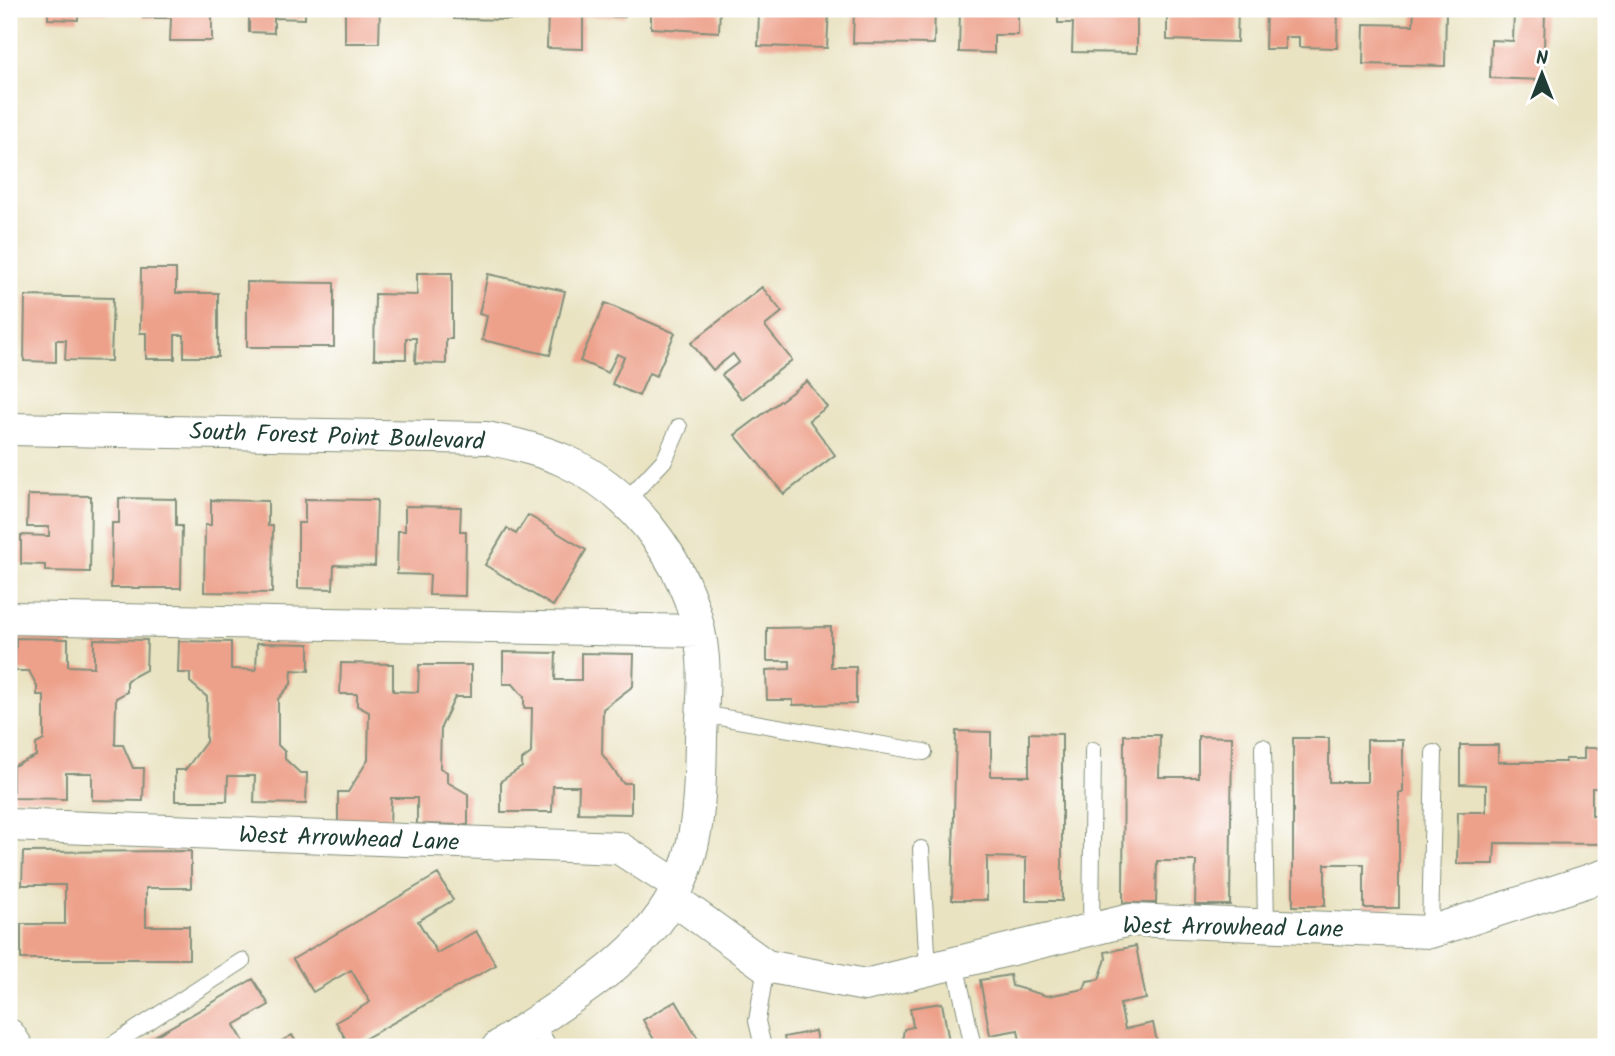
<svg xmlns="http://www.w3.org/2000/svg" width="1615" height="1056" font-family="Kalam,sans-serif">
<rect width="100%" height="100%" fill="#fff"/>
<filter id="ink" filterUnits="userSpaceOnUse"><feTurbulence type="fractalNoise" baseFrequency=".0143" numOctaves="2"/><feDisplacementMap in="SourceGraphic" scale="14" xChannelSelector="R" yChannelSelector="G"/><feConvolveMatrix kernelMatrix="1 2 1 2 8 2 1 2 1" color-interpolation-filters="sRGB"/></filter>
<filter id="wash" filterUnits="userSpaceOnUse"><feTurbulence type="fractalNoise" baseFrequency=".00686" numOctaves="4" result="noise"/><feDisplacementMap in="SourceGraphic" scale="28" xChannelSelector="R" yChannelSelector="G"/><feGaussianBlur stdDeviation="1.57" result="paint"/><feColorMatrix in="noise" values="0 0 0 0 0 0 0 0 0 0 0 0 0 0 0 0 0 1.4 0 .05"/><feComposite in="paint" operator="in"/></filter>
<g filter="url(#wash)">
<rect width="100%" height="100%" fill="#e9e3c2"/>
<g id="blocks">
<path fill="#eda08a" d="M48,9H111V13L78,12V20L48,19Z
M143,9H212V41H170L171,18H143Z
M249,9H305V19L274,18V33L249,32Z
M345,9H380L379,43H345Z
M454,9H517V20L454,19Z
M548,9H625V17L583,16V49L547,48Z
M651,9H720L719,32L651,28Z
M759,9H829L827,48L758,46Z
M854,9H935L934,44L853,43Z
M960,9H1018V35H994V53L959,52Z
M1058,9H1089V16H1137V53L1072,52L1073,23H1058Z
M1167,9H1238L1237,42L1167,40Z
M1266,9H1338L1337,48L1299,47V37H1285V49H1265Z
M1414,9H1446L1445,66L1363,64L1364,24L1413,25Z
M1514,11L1545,12L1543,80L1490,78L1491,40L1513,41Z
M141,269H176V293H218V357H184V335H175V359H146V333H140Z
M417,273H452V339H446V364L415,363L416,338H406V359H374L375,294L417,295Z
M488,274L565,291L550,355L482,340L487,316L479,314Z
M247,282L334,283V347H247Z
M762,287L782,312L765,326L792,360L742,399L722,375L739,362L733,354L713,370L691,343Z
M25,296L113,298L111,361L65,360L66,340H56V362L24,361Z
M605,303L675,333L656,376L649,373L639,396L612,384L624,357L617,354L608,373L580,361Z
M807,381L827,407L809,420L835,455L784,494L735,435Z
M28,495L91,496L90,572L45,571V565L21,564V535L49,536V527H27Z
M119,498L176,499V526H182L181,588H111L112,523H119Z
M305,499L377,500L375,566L334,565L333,589L298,588V523H305Z
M211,500L268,501V526H273L272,593L204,592L205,525H211Z
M405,506L461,507L460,531H466L465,596L429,595L430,575L397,574L398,531H405Z
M528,515L586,550L553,606L485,565L507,528L516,534Z
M831,627V667H856V704L793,705V700H767L766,670L790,669V661H767V628Z
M16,638L68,639V666L94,667V639L147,640L146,670L127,680V692L116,698L115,745H123L133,768H144L143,801L92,800V773H66V799L13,798V766L36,756V744L44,740V695H37V686L29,671H15Z
M179,641L231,642V669L256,670L257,643L309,644V671L292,670L291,684L278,699V745L285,752V759L300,773H307L306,804L254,803L255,776H228L227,801H175V770H185L206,742L207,697L190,682V673H178Z
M503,652L556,653L555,680H581V653L634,654L633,686L603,709L602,754L623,783H631V814L578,813L579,786H553L552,812H501V781L522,767V760L531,753L532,708H524V697L513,684H503Z
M341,663L393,664V691L418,692L419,665H471V697H455L441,727L440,768L447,772V782L468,794V825L417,824V798H391L390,825L338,824V792H348L368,760L369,712L357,706V694H340Z
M956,731L991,732V776H1029V733L1062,734V901H1026V858L987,857V900H952Z
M1124,735H1160L1159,777H1198V736L1232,737L1230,905H1195L1196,861H1157L1156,903H1123Z
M1293,738H1329V782H1367V740H1403V793H1399V908H1364V864H1325V906H1293Z
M1460,745H1498V762H1565V759H1584V748H1606V788H1592V815H1606V844L1495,843L1494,864H1457L1458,812H1486V785L1460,784Z
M191,851V888H146V926H189V959H21V924H65V885H22L23,852Z
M438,874L453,900L418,921L437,953L476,931L496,965L350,1047L336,1022L370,1002L351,970L313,992L293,959Z
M1136,946L1146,999L1120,1004L1125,1029L1153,1023L1158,1047H1021L1018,1030L990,1035L980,980L1010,975L1012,986L1047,996L1084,989L1087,981L1099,979L1106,959L1105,952Z
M253,979L269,1005L234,1025L247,1047H136Z
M676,1001L703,1047H658L643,1020Z
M942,1003L950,1047H882L902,1042L904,1029L913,1027L910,1008Z
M815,1031L818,1047H786L784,1037Z
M292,1035L299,1047H271Z"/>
</g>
</g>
<g filter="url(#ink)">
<use href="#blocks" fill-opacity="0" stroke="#84907b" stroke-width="2"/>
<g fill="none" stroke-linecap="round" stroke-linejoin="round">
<g stroke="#84907b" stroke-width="18">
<path id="lane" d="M625,502L665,459L679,427
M702,714L924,752
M1263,747L1266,926
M921,849L928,969
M1091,930L1093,750
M1430,932L1434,753
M955,963L973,1047
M534,1022L549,1047
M109,1047L242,961
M763,1047L757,1021L766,966"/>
</g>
<g stroke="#84907b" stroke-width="34">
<path id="street" d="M9,429L487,438C513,444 538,449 563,460C639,494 696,575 703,658C705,684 702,712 701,738C700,793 700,848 673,897C636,965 559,1004 498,1047
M9,618L699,631
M9,825L619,848L678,886
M672,898L766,966L865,985L1130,920L1430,932L1606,875
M9,1035L17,1047"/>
</g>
<use href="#lane" stroke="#fff" stroke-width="16"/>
<use href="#street" stroke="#fff" stroke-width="32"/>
</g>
</g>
<g text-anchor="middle" stroke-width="6" stroke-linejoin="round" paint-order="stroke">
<g font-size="24" fill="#1f3d34" stroke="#fff">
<text transform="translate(337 436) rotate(2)" y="8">South Forest Point Boulevard</text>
<text transform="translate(349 838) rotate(2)" y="8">West Arrowhead Lane</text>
<text transform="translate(1233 927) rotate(1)" y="8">West Arrowhead Lane</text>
</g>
</g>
<rect width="1615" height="1056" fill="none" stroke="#fff" stroke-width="35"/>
<g transform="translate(1542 74)" stroke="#ffffff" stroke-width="5" paint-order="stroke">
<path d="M0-5L12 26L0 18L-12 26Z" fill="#1f3d34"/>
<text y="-10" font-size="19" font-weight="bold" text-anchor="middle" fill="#1f3d34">N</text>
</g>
</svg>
